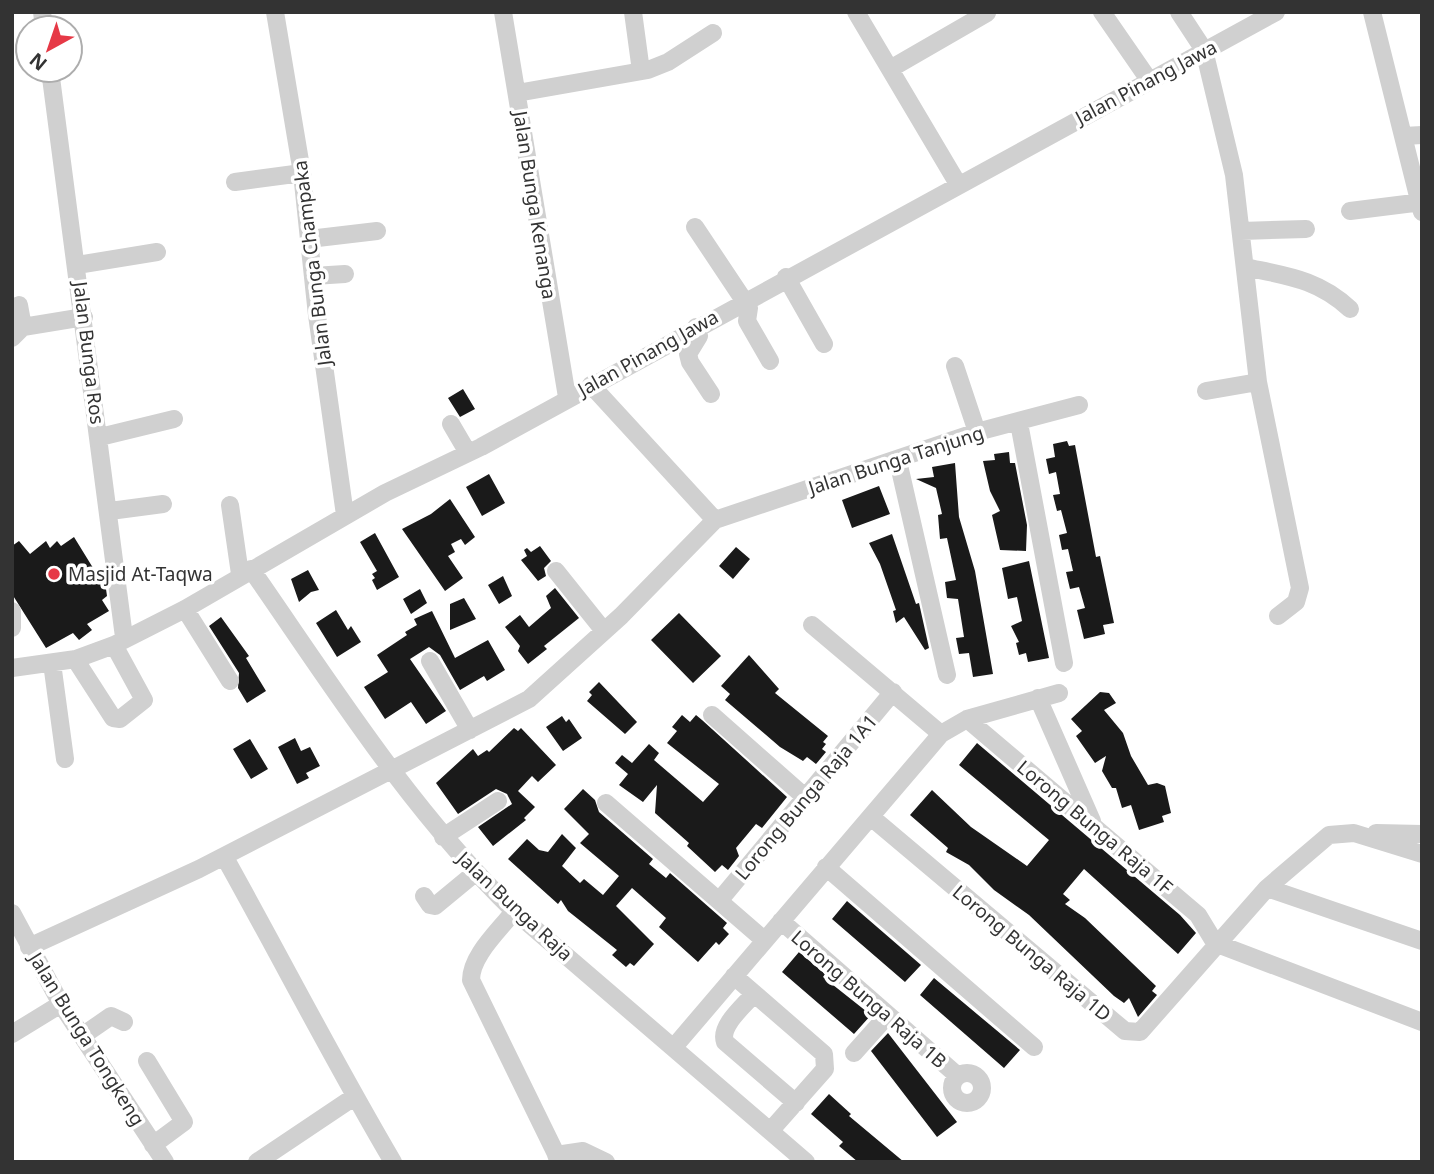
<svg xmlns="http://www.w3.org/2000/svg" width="1434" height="1174" font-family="'Noto Sans',sans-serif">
<rect width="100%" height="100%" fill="#fff"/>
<path fill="#1a1a1a" d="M463,389L475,409L460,417L448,398Z
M1067,441L1069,446L1075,445L1096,557L1100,556L1114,623L1103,625L1105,634L1084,639L1077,610L1085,608L1079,587L1070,589L1066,572L1073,571L1068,549L1062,550L1059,535L1067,533L1061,510L1057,511L1053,495L1060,494L1056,472L1049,474L1046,459L1055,457L1053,444Z
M1009,452L1010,463H1015L1027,525L1026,551L1000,550L992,515L1000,511L990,491L983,461L995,460L994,454Z
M955,463L959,517L975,571L993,674L973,677L969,653L959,654L956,638L964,637L958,599L947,598L945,582L956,580L947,538L940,539L938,515L942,514L936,488L916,479L934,477L932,467Z
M489,474L505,503L482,516L466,487Z
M879,486L890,514L852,528L842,500Z
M450,499L475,537L465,545L461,539L451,544L455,552L448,556L463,578L445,591L402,529L431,514Z
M375,533L399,577L377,590L372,580L375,578L372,574L377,571L360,542Z
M892,534L916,604L919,603L929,648L925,650L904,617L896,623L893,611L896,610L880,564L869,543Z
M74,537L106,589L107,596L102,600L109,611L87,624L92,630L79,640L73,633L46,648L12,594V546L19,541L30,554L46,541L50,548L57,541L61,546Z
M540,546L551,561L544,568L546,576L538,581L521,560L527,556L524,550L527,548L531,552Z
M736,547L750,559L733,579L719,566Z
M1029,561L1049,658L1028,662L1026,653L1019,655L1016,643L1019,642L1011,626L1022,621L1017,597L1008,599L1002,568Z
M308,570L319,590L311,592L299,602L291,579Z
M503,576L512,596L499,604L488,585Z
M555,588L579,618L544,646L547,649L528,664L518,651L520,646L505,627L520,615L529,627L551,608L546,596Z
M420,589L427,603L411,614L403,599Z
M464,598L476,619L450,630V604Z
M336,610L348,630L351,626L361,642L337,657L316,623Z
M432,611L455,658L488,640L505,670L487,681L484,676L460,690L440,655L429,647L410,659L446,711L426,724L411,702L385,719L364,687L388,672L377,655L407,635L405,632L417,625L414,619Z
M679,613L721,656L693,683L651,640Z
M221,617L249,656L246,658L266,691L247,703L238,688L239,673L209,626Z
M749,655L779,689L775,693L828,736L823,742L826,744L822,749L826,752L816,764L807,757L803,761L780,747L725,700L730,694L721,686Z
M599,682L637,722L625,734L587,701L592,695L589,692Z
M1100,692L1109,693L1116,703L1104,710L1123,733L1131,756L1148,785L1157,783L1165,786L1171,813L1162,816L1164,822L1139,830L1131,805L1122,808L1116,788H1112L1102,771L1106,756L1095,763L1076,736L1082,731L1071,719Z
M682,715L690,722L696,715L702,720L787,797L762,828L756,824L736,848L739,856L728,870L722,865L715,872L687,846L689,843L655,813L657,785L643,802L619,785L628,774L615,763L622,755L632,763L649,744L659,753L654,760L703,802L719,784L667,743L677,731L672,727Z
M562,716L566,722L569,719L582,738L563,751L546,727Z
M514,728L518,731L521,728L556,765L538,782L532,776L518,791L535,807L524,818L526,820L493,846L478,827L512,804L507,794L496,789L458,814L436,783L473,749L478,756L487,750L489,752Z
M295,738L301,751L310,747L320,766L306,773L309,778L297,784L278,747Z
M250,739L268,769L251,779L233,749Z
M977,743L1180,915L1196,933L1178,954L1084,869L1063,894L1070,900L1065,904L1085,918L1156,986L1152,991L1157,995L1138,1017L1129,998L1124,1003L1114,996L1029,915L994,890L969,865L946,852L948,848L910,815L932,790L971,827L1027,866L1049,840L959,765Z
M583,789L595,800L599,812L653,859L649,864L666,878L670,873L727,923L723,928L729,934L719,945L716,942L698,962L659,927L666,918L632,888L616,906L654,944L634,966L630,963L626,967L612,955L617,950L568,911L561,900L558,904L508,859L527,839L539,850L548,852L562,834L576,848L562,866L580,883L584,879L603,895L619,876L580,843L589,834L564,809Z
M847,901L921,965L905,982L832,919Z
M799,952L825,974L823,977L871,1015L854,1034L782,972Z
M934,978L1020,1050L1004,1068L920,995Z
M888,1033L957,1122L937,1137L871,1051Z
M829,1094L851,1114L849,1116L904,1162H858L839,1146L843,1142L811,1114Z"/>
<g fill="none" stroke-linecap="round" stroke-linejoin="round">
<path stroke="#d0d0d0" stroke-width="18" d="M42,12L44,28
M275,12L302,173L317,315L345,515
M503,12L567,397
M633,12L641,71
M856,12L958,184
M1102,12L1149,80
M1179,12L1204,50L1234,175L1258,382L1300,588L1296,602L1278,616
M1372,12L1422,212
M890,69L987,13
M50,70L124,637
M517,93L648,70L668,62L713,33
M1404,136L1422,135
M235,182L302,173
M1350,211L1422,202
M695,227L749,308L747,321L770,361
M1241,231L1306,229
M309,239L377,231
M77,265L157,252
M1245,267C1287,276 1318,279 1350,309
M313,276L345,274
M786,277L824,344
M19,305L23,327
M696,327L699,336L688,354L690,362L711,394
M12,338L23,327L84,317
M955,366L977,432
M591,385L715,520
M1206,391L1258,382
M1019,423L1064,663
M451,424L468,453
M100,437L174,419
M898,461L947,675
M230,505L240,574
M110,511L163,504
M251,569C333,687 410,810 514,911L806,1162
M556,571L604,631
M185,609L230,681
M12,611V628
M812,625L941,734
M75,659L113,718L120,719L144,700L114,645
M430,661L470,730
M52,663L65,759
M12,668L76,659L114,645L185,609L385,493L481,447L1276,12
M1038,698L1092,821
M712,715L806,798
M967,719L1198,915L1215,943
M606,803L764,940
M871,817L1125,1031L1140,1032L1267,888L1329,835L1354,833L1422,854
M1376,833L1422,834
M443,837L498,801
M224,856C281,958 334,1062 393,1162
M826,867L1034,1047
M1267,888L1422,941
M424,896L430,905L435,906L475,873
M719,901L893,692
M514,911C500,930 471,955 471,980L560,1162
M12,913L61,1004L165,1162
M781,921L958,1076
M1215,943L1422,1022
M29,947L199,869L529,699L621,616L715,520L977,432L1079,405
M734,976L824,1054L825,1069L771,1130
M754,994C744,1006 719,1026 725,1042L796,1103
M12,1034L61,1004
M82,1036L111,1016L124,1022
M674,1047L941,734L967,719L1059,693
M854,1053L887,1016
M147,1061L184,1122L153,1145
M952 1088a15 15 0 1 1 30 0a15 15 0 1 1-30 0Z
M556,1155L583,1151L606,1162
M257,1162L354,1097"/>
</g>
<circle fill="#e63946" stroke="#fff" stroke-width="2.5" cx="54" cy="574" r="7"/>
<g text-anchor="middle" stroke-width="7" stroke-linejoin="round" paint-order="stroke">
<g font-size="19" fill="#333" stroke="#fff">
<text transform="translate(1146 82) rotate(-28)" y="7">Jalan Pinang Jawa</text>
<text transform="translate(535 205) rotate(81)" y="7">Jalan Bunga Kenanga</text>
<text transform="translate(312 263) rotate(-97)" y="7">Jalan Bunga Champaka</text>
<text transform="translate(89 353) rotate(83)" y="7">Jalan Bunga Ros</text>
<text transform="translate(648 353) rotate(-29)" y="7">Jalan Pinang Jawa</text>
<text transform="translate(896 460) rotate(-18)" y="7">Jalan Bunga Tanjung</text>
<text transform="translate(806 797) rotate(-50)" y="7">Lorong Bunga Raja 1A1</text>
<text transform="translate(1095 827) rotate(40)" y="7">Lorong Bunga Raja 1F</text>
<text transform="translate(515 906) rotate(43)" y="7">Jalan Bunga Raja</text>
<text transform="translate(1032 953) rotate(40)" y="7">Lorong Bunga Raja 1D</text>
<text transform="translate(869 999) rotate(41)" y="7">Lorong Bunga Raja 1B</text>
<text transform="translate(87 1039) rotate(58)" y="7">Jalan Bunga Tongkeng</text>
</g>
<g font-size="19" fill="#333" stroke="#fff" text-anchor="start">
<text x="68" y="581">Masjid At-Taqwa</text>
</g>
</g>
<rect width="1434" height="1174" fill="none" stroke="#333333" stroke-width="28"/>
<g transform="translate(49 49) rotate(220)"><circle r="33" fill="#ffffff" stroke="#adadad" stroke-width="2"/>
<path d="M0-5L12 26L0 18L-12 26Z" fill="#e63946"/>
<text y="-10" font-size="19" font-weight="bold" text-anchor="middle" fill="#333333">N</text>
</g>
</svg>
